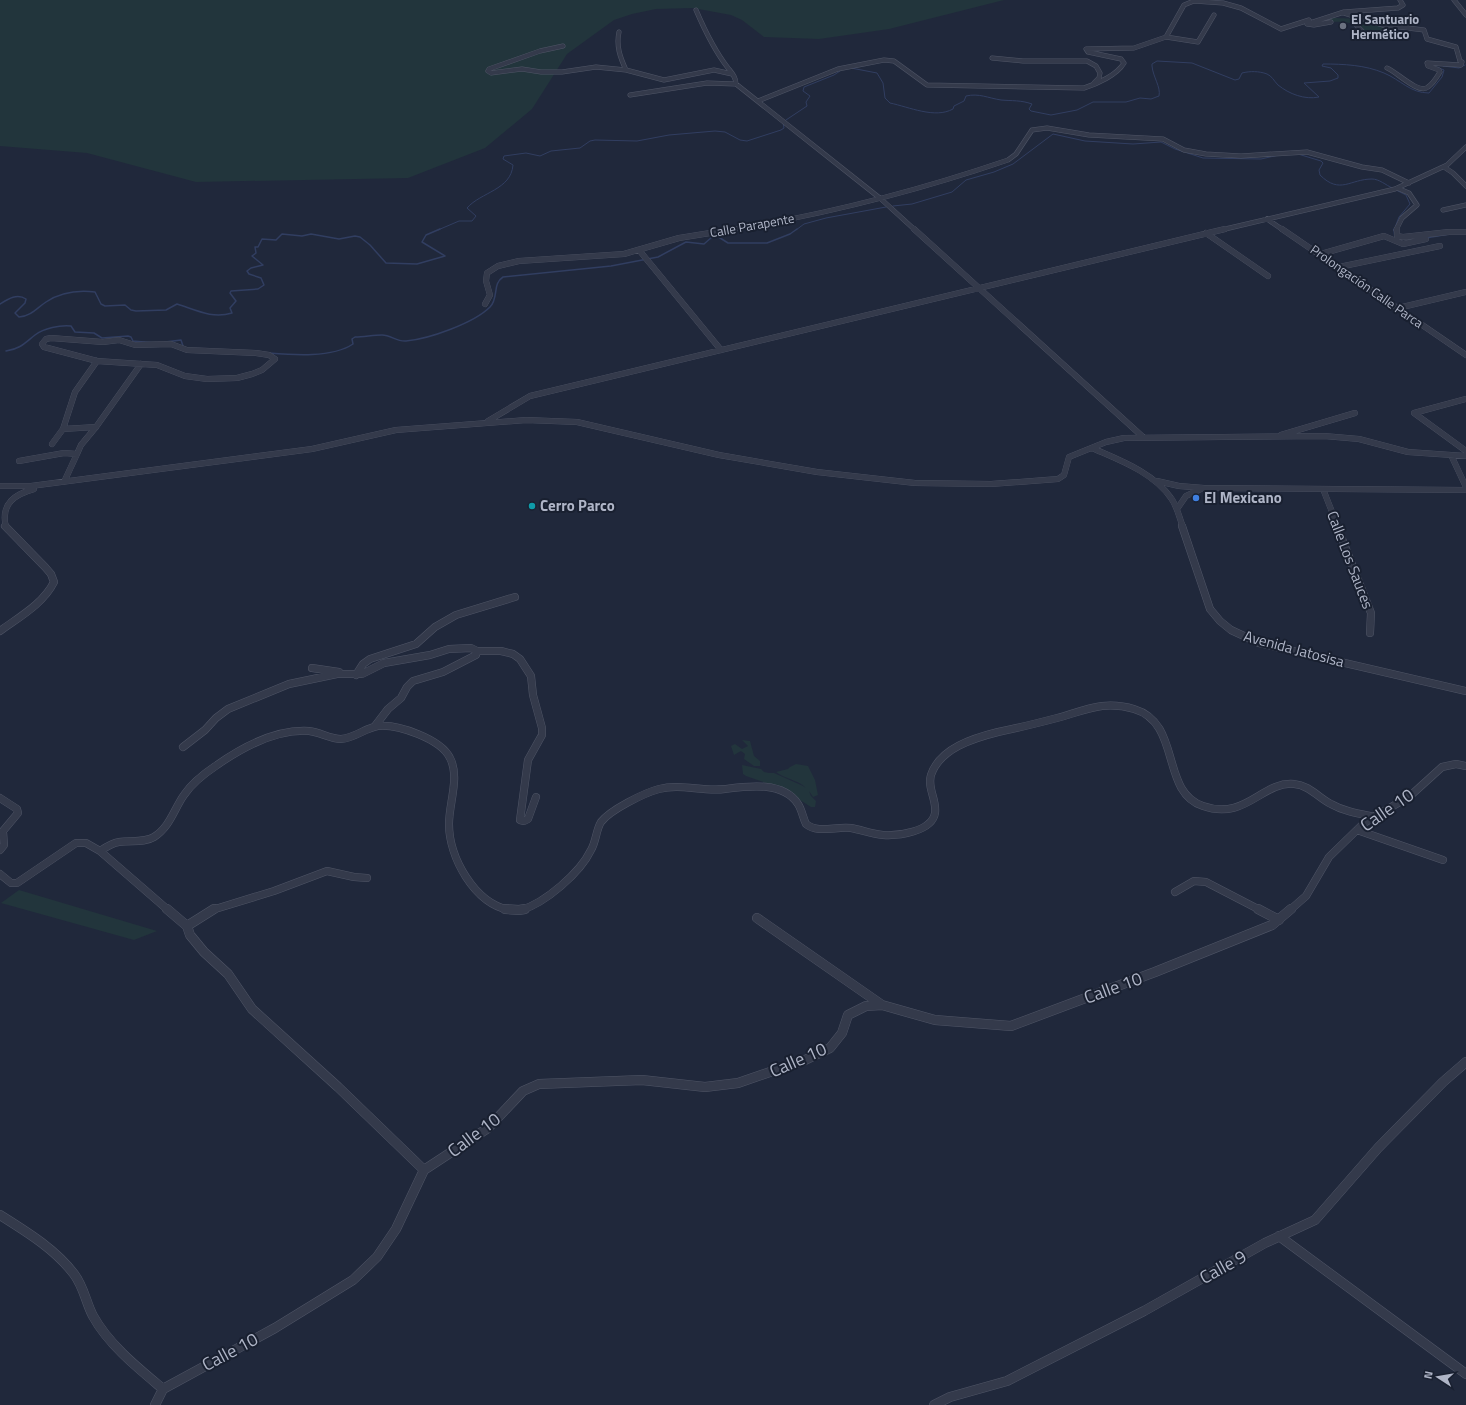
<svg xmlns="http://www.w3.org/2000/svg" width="1466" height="1405" font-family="'Titillium Web',sans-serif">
<rect width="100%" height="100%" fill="#20283b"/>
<path fill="#22353c" d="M0,0H1004L889,29L819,39L764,37L742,20L731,15L693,8L656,9L632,14L614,20L567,54L532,109L485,148L408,178L196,182L87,153L0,146Z
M1331,18C1344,18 1376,19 1385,28L1376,37H1363L1366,33C1360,18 1324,22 1311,23Z
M742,740L750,741L754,756L760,761V766H754L744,759L745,754L741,751L734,755L731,746L735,744L742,749L748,746Z
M796,764L808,766L815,780L818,795L813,797C803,779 790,782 776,772L788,769L790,767Z
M742,765L761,769L764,772L769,773H774L801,785L808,789L811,796L816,801L815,807H811L781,788L746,776L743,774Z
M19,890L157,931L134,940L1,903Z"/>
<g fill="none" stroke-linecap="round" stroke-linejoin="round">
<path stroke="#313e61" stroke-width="1" d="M1443,66L1459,68L1465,65
M851,68L877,73L883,83L885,98L890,103C909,107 935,119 953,109L954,106L964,101L966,96C979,93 988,98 1001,100C1012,101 1021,100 1032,104L1029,109L1031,111L1051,115L1077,110L1093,102H1126L1140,98L1151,99L1159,96C1161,87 1153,77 1152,66V64L1157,61L1192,63L1235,80L1239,79L1242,73C1250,71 1259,71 1267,74C1272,76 1274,81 1278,85C1289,94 1305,100 1319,97L1304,83L1330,81L1338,78V75L1331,68L1322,66L1323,64C1344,64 1365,65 1384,73C1401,80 1410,93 1429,93L1442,77L1444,70L1437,67
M786,120L807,106L806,102L810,96L803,91L804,87L834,75L843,69
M1298,154L1321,161L1323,163L1319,170L1320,175C1340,195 1350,179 1372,179C1379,179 1386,185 1392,188
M893,206L912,204L952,192L966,180L994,172L1013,164L1053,134L1085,141L1133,144L1161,142L1175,149L1203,158L1261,159L1279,155
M438,230L459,221H472L476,216L467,208C481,192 511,190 513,165L503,159L504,156L526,153L540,156L551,151L580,148L590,141L595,140L637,141L669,135L715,131L725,132L740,140L747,141L781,130L784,128L783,123
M796,230L804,224L826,218L886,207
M1394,230L1399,217L1410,204L1406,195L1396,190"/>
<path stroke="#313e61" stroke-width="1.5" d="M1394,229L1395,239
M1426,238L1449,234
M0,304C8,299 17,293 26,299L25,303L15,313L19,317C31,316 37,308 46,302C61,292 78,290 95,292L101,304L105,306L125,305L131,310L136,311L166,310L177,304C196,310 212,319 232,313L230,308L236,301L230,293L231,291L258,289L264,285L261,278L249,274L247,271L251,268L263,265L252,256L256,253L255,247H258L262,239L276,240L282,234L302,236L311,234L339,239L355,236L360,237L370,245L386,263L417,264L445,256L422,242L426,235L440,229
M165,342L181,340L183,346
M6,351C20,349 25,343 35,335C44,328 60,325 71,326L75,332L94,333L102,338L128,336L131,337L133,341L155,343
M269,353C293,355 332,358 353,344L352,339L355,337C364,337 373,335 382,335C391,335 397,342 406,341C429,339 474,323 490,307C499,298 492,284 503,277L611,266L658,257L686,242L704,244L712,237L717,236L728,243H767L790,234L797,229"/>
<g stroke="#4f5566" stroke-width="5">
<path id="minor-far3" d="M1454,0L1466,15
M696,10C705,31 714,50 728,68C732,73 736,77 736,84L881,199L915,230
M1344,13L1386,26L1387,29C1379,36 1372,39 1362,37L1361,35L1363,32L1357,26
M1331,22L1314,25L1307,24L1344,12L1398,8L1403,5L1400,0
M1383,25L1424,30L1427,39L1456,47L1460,61L1462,62L1461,65L1427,63L1428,66L1439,70L1440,72C1437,77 1433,84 1428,87C1419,95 1397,72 1387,68
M619,32C616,46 620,57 626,70
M1166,37L1184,5L1194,1L1223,3L1241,8L1281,29L1309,20
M992,58L1023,61H1087L1096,66L1100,73L1099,78L1094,83
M488,71L491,73L522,69L541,72H562L596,67L626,70L664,80L714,70L732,74
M488,71L489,69L540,51L563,46
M630,95L707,83L736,84
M758,101L838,69L884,60L894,61L927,85L1084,88C1097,84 1117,75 1124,63L1121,59L1088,52L1086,49L1134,48L1166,37L1198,42L1214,15
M1444,167L1453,173L1466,186
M1443,210L1466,205
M1267,219L1283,230
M729,230C824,215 917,191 1008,160L1016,154L1032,130L1047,128L1089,135L1163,139L1184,150L1206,154L1241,156L1307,152L1362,167L1382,170L1409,183
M1221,230L1395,189L1447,165L1466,147
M1396,230L1402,218L1417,205L1409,193L1397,188"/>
</g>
<g stroke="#4f5566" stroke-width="6">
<path id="minor-far2" d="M914,229L1143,437
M1282,229L1466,355
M1397,229V236L1403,237L1449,232H1466
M1206,233L1268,276
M639,250L721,350
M1321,254L1384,236L1403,244L1426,239
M1339,267L1440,246
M485,304L490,295L486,281L487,273L498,266L519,261L624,254L679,238L735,229
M1398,308L1466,292
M51,338L103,342L119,340L135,345L171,344L187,350L256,353L269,355L275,359L262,370L252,374L237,378L207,379L185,376L157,365L97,361L44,347L42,344L46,339Z
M1466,399L1414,413L1466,451
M488,421L530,396L1225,229
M63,429L96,427
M1281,435L1355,413
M52,444L63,429L75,392L97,361
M1092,448C1119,460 1153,472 1171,498C1177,506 1179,517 1183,527
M1451,455L1466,487
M19,461L64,453L77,454L81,445L96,427L141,364
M1157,481L1179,486L1204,488L1466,490
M64,482L77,454
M0,486H31L312,449L396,430L526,420L577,422L719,455L817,472L915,483L991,484L1058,479L1064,475L1069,457L1106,442L1124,438L1324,436L1359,439L1408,452L1466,456
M1323,489L1338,527
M1177,509L1186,496L1201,489
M6,527C0,503 16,494 34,489"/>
</g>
<g stroke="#4f5566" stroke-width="8">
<path id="minor-far1" d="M1182,526L1210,609L1220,621L1231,630L1259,643L1466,691
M1337,526L1371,613L1370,633
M0,631C19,617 43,604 54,582L51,574L45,567L5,526
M477,651H501L513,654L520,659L531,676L533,695L542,728V735L528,760L520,820L524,821L528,819L536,797
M312,668L339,672
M356,675L363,664L370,659L416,644L435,627L456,615L515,597
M183,747L205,730L216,718L228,709L289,684L337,674H362L384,663L430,655L449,649L471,648L477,651L476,655L443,672L413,681L407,687L401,698L388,709L375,726
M0,798L17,809L18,813L3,831L4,845L0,850
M1357,830L1443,860
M100,851C106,847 112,843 119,842C131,840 144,843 154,837C170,827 174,809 184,795C192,783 205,773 217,765C244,746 276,729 309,731C320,732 330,739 341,739C355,738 365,728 378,726C398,724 441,739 450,758C460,777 449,803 449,824C449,857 474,903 509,910
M0,874L11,883H17L76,843H86L100,851L168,910
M1175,892L1194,881L1206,882L1260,910
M212,910L274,891L327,871L354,877L367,878
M521,910C545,903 580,873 591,850C596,842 596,830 601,822C610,810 644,793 659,789C681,783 702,792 725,789C748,786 783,781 798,804C802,810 803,818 806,824C818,834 836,826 851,828C862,830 872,834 883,835C897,836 932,832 935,813C937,800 927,788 931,775C940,748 974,738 998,732C1018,728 1038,723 1057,718C1072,714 1087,708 1102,706C1113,705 1124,706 1134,709C1182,723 1160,792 1203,806C1246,821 1262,781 1294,784C1309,785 1319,798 1331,804C1345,812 1361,814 1376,817
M1290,910L1306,896L1329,857L1364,823L1410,796L1442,767L1456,764L1466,766"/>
</g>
<g stroke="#4f5566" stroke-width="10">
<path id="minor" d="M167,909L187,926L190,935L204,952L228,974L252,1009L338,1087L424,1170
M505,909L519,910L525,909
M1258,909L1279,920
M757,918L882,1005
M187,926L214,909
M0,1215C27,1232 55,1249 74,1274C84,1287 86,1303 93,1316C109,1345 138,1368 163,1389
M1279,1236L1466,1374
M155,1405L163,1389L275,1328L353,1280L377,1257L396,1229L424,1170L488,1128L523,1091L539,1084L642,1080L705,1087L738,1083L805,1060L830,1048L842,1033L848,1015L866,1006L882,1005L935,1020L1011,1026L1155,972L1272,925L1291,909
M934,1405L950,1397L1007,1381L1144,1311L1265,1243L1315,1220L1378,1148L1443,1082L1466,1062"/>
</g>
<use href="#minor-far3" stroke="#343a4b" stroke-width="4"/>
<use href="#minor-far2" stroke="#343a4b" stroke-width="5.5"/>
<use href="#minor-far1" stroke="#343a4b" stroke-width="7"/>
<use href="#minor" stroke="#343a4b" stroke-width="9"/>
</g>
<circle fill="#6b7280" stroke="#192030" stroke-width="1.5" cx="1343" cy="26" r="4"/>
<circle fill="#3f7fe0" stroke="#192030" stroke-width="1.5" cx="1196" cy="498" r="4"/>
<circle fill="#0f9aa8" stroke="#192030" stroke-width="1.5" cx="532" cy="506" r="4"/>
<g text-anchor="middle" stroke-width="4" stroke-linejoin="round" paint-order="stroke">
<g font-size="13" font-weight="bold" fill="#afb5c7" stroke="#192030" text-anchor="start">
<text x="1351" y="24">El Santuario<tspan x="1351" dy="15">Hermético</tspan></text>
</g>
<g font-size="13" fill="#afb5c7" stroke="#192030">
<text transform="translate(752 225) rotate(-10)" y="5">Calle Parapente</text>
<text transform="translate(1367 286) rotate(35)" y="5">Prolongación Calle Parca</text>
</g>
<g font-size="15" font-weight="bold" fill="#afb5c7" stroke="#192030" text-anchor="start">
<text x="1204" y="503">El Mexicano</text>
<text x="540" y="511">Cerro Parco</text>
</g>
<g font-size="15" fill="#afb5c7" stroke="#192030">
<text transform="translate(1350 560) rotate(69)" y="5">Calle Los Sauces</text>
<text transform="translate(1294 649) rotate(15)" y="5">Avenida Jatosisa</text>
</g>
<g font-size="18" fill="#afb5c7" stroke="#192030">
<text transform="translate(1387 810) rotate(-35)" y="6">Calle 10</text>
<text transform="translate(1113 988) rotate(-20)" y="6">Calle 10</text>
<text transform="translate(798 1060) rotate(-24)" y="6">Calle 10</text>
<text transform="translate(474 1135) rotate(-37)" y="6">Calle 10</text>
<text transform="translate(1223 1267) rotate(-29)" y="6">Calle 9</text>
<text transform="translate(230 1352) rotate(-28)" y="6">Calle 10</text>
</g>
</g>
<g transform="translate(1438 1377) rotate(282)" stroke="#192030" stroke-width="3" paint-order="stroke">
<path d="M0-3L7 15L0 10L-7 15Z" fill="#afb5c7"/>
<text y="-6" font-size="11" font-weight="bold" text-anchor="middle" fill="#afb5c7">N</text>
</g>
</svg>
